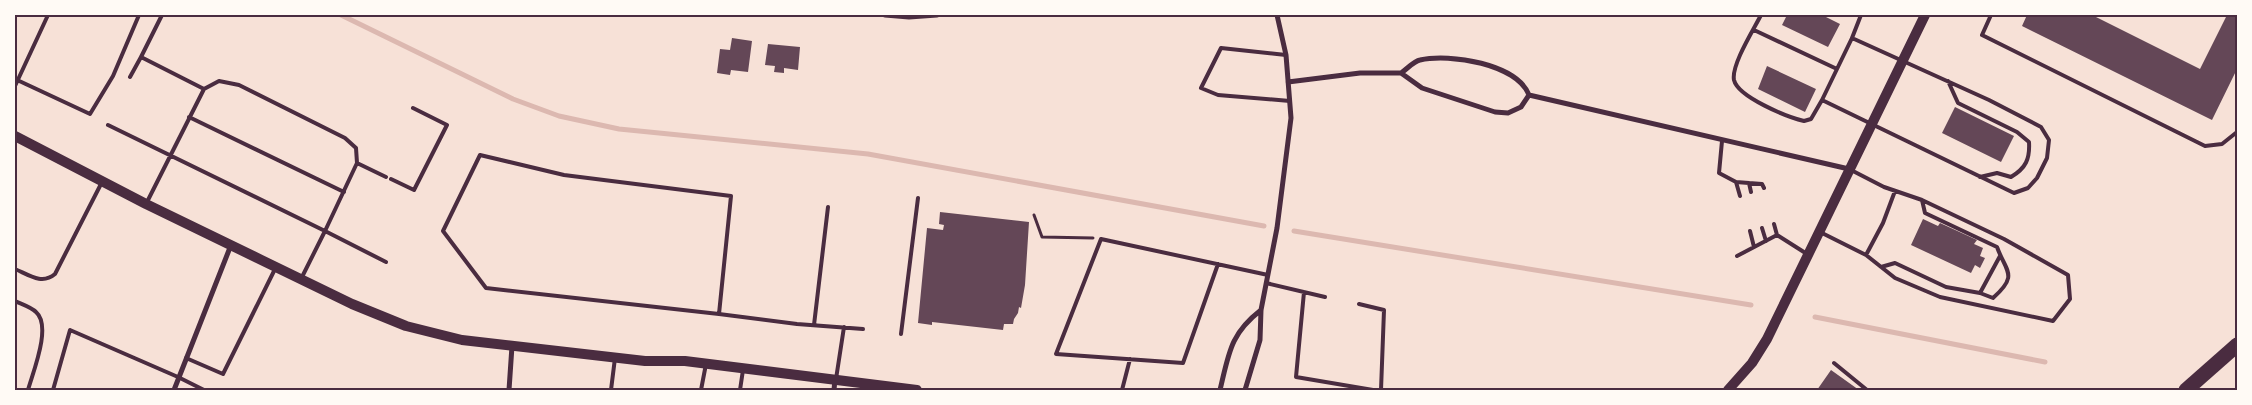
<svg xmlns="http://www.w3.org/2000/svg" width="2252" height="405" font-family="'Archivo Narrow',sans-serif">
<rect width="100%" height="100%" fill="#f7e1d7"/>
<g fill="none" stroke-linecap="round" stroke-linejoin="round">
<path stroke="#dcb8b0" stroke-width="5" d="M341,15L513,99L559,116L619,129L868,154L1264,226
M1294,231L1751,305
M1815,317L2045,362"/>
</g>
<path fill="#644757" d="M1787,15L1790,17L1791,15H1822L1840,24L1828,47L1782,25Z
M2027,15H2092L2200,69L2227,15H2237V69L2212,120L2022,26Z
M732,38L752,41L748,72L731,70L730,75L717,73L720,49L730,50Z
M768,44L800,47L798,70L784,68V73L774,72L775,66L765,65Z
M1767,66L1816,89L1805,112L1758,89Z
M1955,107L2014,136L2001,162L1942,133Z
M940,212L1029,222L1025,285L1021,308L1019,307L1018,313L1014,319L1013,324H1004L1003,330L932,322V325L918,323L927,228L943,230L944,225L939,224Z
M1923,219L1938,226L1940,223L1977,240L1974,244L1983,248L1980,256L1985,258L1980,268L1975,265L1971,273L1911,245Z
M1831,370L1859,390H1817Z"/>
<g fill="none" stroke-linecap="round" stroke-linejoin="round">
<path stroke="#4a2c40" stroke-width="3" d="M1034,215L1042,237L1093,238"/>
<path stroke="#4a2c40" stroke-width="4" d="M162,15L141,57L204,89
M1761,15C1754,29 1731,65 1734,80C1738,97 1787,117 1804,121L1811,119L1822,100
M1991,15L1982,35L2205,146L2222,144L2237,132
M1754,30L1837,69
M1852,38L1989,100L2041,127L2049,140L2047,158L2037,178L2028,188L2014,193L1822,100Z
M1852,38L1861,15
M1286,55L1221,48L1201,88L1218,95L1290,101
M130,77L141,57
M15,79L90,114L113,76L139,15
M1948,81L1958,103L2017,132L2029,142C2030,159 2026,168 2011,177L1997,173L1980,177
M15,86L48,15
M189,117L344,192
M108,125L325,231L357,163L356,148L345,138L239,85L219,81L204,89L146,204
M1722,141L1719,173L1736,182L1762,184L1764,188
M357,163L386,177
M391,179L414,190L447,125L413,108
M1736,182L1740,196
M1749,183L1751,192
M1922,200L1925,213L1997,247C2006,272 2019,275 1993,298L1980,293
M1762,228L1766,241
M1750,231L1754,247
M1820,232L1866,255L1895,278L1940,297L2053,321L2070,299L2068,275L2004,239L1922,200L1884,187L1851,170
M1777,235L1807,254
M1866,255L1883,223L1895,191
M1737,256L1777,235L1774,224
M1218,264L1183,363L1056,354L1101,239L1268,275
M1881,267L1895,263L1946,287L1980,293L2000,256
M15,269C29,275 42,285 55,274L102,182
M301,279L325,231L386,262
M1266,283L1325,297
M1304,292L1296,377L1373,390
M15,301C21,304 31,307 36,312C52,326 33,372 28,390
M1359,304L1384,310L1381,390
M719,314L486,288L443,231L480,155L564,175L731,196L719,314L797,324L863,329
M814,325L828,207
M901,334L918,198
M186,358L223,374L276,267
M1834,363L1867,390
M836,379L844,327
M53,390L70,330L178,377L204,390
M611,390L615,358
M701,390L706,364
M740,390L743,370
M1122,390L1130,359"/>
<path stroke="#4a2c40" stroke-width="5" d="M885,15L909,17L937,15
M1401,73C1407,69 1414,61 1420,60C1450,53 1517,64 1529,95
M1288,82L1360,73H1401L1422,88L1495,112L1508,113L1521,107L1529,95L1849,169
M174,390L231,245
M509,390L512,346
M834,390L835,379
M1220,390C1229,353 1230,334 1261,310
M1245,390L1260,340L1261,310L1277,228L1291,118L1286,55L1277,15"/>
<path stroke="#4a2c40" stroke-width="10" d="M15,136L146,204L352,304L406,326L462,340L645,361H685L917,390
M1728,390L1752,363L1767,339L1925,15"/>
<path stroke="#4a2c40" stroke-width="15" d="M2186,390L2237,345"/>
</g>
<rect width="2252" height="405" fill="none" stroke="#fffaf5" stroke-width="32"/>
<rect x="16" y="16" width="2220" height="373" fill="none" stroke="#4a2c40" stroke-width="2"/>
</svg>
